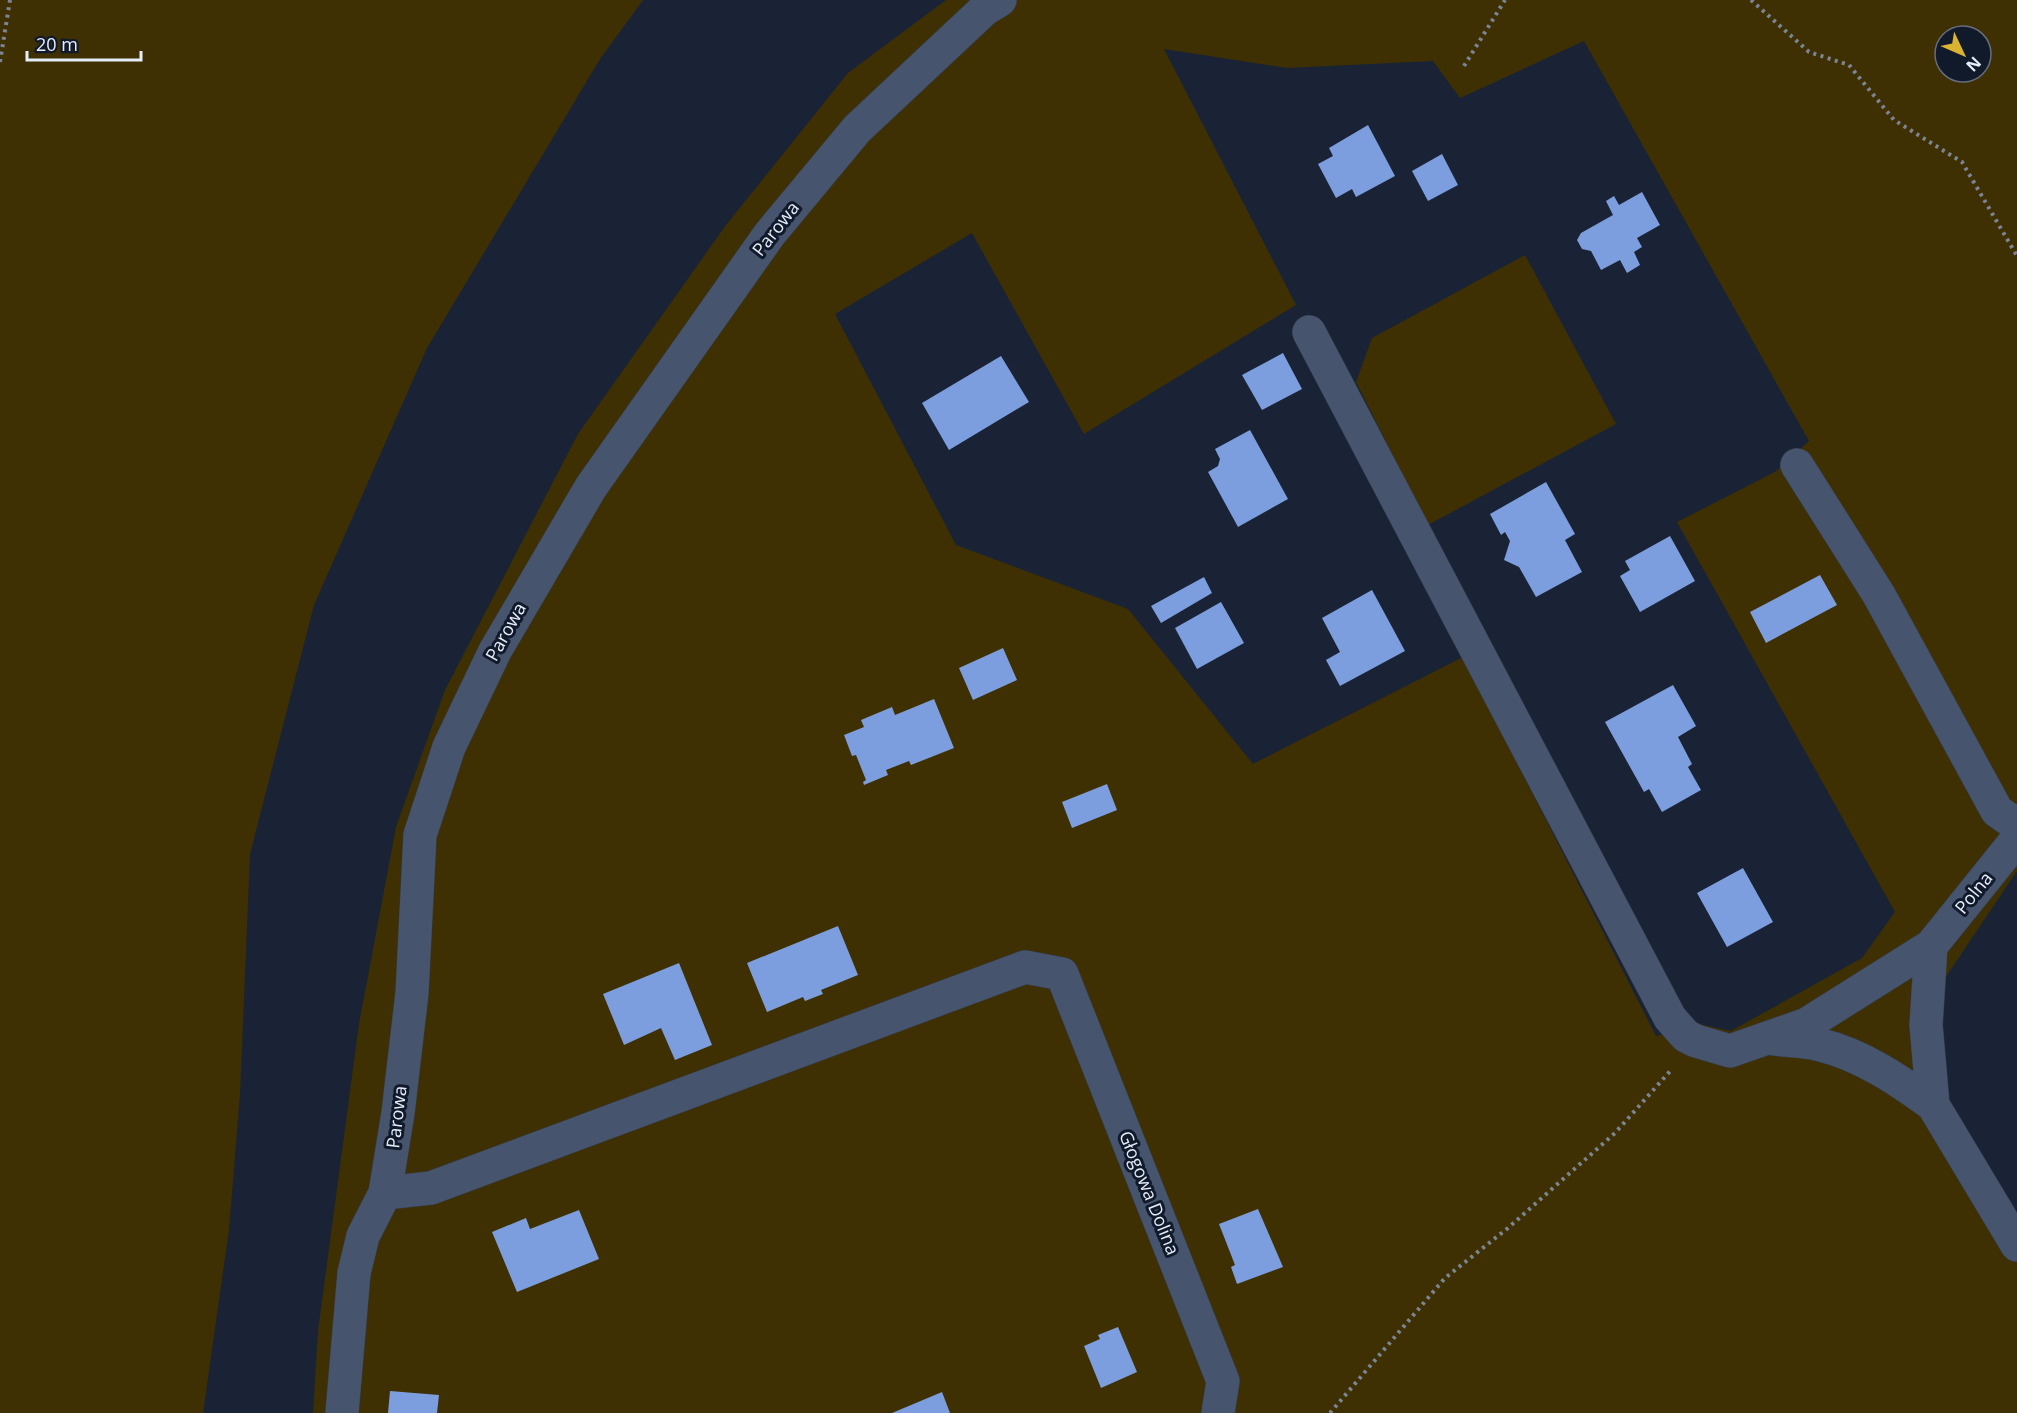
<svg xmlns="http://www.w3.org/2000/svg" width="2017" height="1413" font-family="'Open Sans',sans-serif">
<rect width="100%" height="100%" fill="#1a2335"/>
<path fill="#3e3002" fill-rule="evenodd" d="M0,0H643L600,59L427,348L314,605L250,854L240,1094L229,1230L203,1413H0Z
M946,0H2017V871L1933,996L1944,1095L2017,1221V1413H313L318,1331L359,1024L396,827L445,690L578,434L726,225L848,73ZM1945,36H1981V72H1945ZM1584,41L1809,441L1775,472L1677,522L1895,912L1862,958L1731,1031L1699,1024L1656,1036L1463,657L1253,764L1128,609L956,545L835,314L972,233L1084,434L1296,305L1164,49L1287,68L1433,61L1460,98Z
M1525,255L1616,424L1428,525L1356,382L1372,338Z"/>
<path fill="#7d9ede" d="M1368,125L1395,176L1356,197L1352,189L1336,198L1318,164L1333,156L1329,148Z
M1442,154L1458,185L1428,201L1412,171Z
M1642,192L1660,225L1637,238L1642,247L1634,252L1640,265L1627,273L1620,260L1601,270L1591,251L1582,249L1577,240L1581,233L1613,215L1606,201L1614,196L1619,205Z
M1283,353L1302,389L1262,410L1242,375Z
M1001,356L1029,402L949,450L922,403Z
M1250,430L1288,499L1238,527L1208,472L1218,466L1220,459L1215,449Z
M1546,482L1575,534L1565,540L1582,572L1536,597L1519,567L1504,560L1510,541L1505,532L1501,535L1490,514Z
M1670,536L1695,581L1640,612L1620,576L1630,570L1625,561Z
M1820,575L1837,605L1766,643L1750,612Z
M1204,577L1212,593L1161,623L1151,606Z
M1372,590L1405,651L1340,686L1326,660L1340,652L1322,618Z
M1221,602L1244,643L1197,669L1175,628Z
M1003,648L1017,680L973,700L959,668Z
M1673,685L1696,726L1678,737L1692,764L1688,767L1701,790L1662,812L1649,789L1644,792L1605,722Z
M934,699L954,748L911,765L909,761L886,770L888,775L864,785L863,782L866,780L856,755L852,756L844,735L864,727L861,720L892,707L895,715Z
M1107,784L1117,810L1072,828L1062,802Z
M1743,868L1773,922L1727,947L1697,893Z
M838,926L858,975L821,990L823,994L805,1001L803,997L767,1012L747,963Z
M679,963L712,1045L675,1060L661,1028L624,1045L603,994Z
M1258,1209L1283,1267L1237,1284L1231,1267L1235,1265L1219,1224Z
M579,1210L599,1259L517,1292L492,1232L526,1218L530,1229Z
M1118,1327L1137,1372L1101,1388L1084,1346L1100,1339L1098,1335Z
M390,1391L439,1395L437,1413H388Z
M942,1392L950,1413H892Z"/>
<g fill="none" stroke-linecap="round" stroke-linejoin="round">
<g stroke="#373f51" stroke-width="34">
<path id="street" d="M1309,332L1670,1018L1686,1036L1696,1041L1730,1051L1807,1024L1931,946L2017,839
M1797,465L1879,595L1997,811L2017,825
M1931,946L1926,1025L1933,1105L2017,1245
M1774,1039C1789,1041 1806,1041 1821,1045C1862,1055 1900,1081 1933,1105
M385,1193L431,1188L1025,967L1062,974L1223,1381L1218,1413
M342,1413L354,1273L363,1236L385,1193L398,1113L412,993L420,835L449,747L495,651L591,487L769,235L857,129L985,9L1000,0"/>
</g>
<path stroke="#7d8595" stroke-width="4" stroke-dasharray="3 4.5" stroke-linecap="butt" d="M1751,0L1809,52L1849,65L1894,120L1962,162L2017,256
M0,62L10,0
M1464,66L1505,0
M1330,1413L1445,1278L1508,1228L1615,1133L1672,1069"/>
<use href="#street" stroke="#46546d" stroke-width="33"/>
</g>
<g text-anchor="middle" stroke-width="6" stroke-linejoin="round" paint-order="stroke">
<g font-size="18" fill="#e6edfa" stroke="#111a2b">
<text transform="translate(776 229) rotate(-52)" y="6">Parowa</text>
<text transform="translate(506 632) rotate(-61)" y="6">Parowa</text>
<text transform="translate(1974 893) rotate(-51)" y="6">Polna</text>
<text transform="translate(397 1117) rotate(-83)" y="6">Parowa</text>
<text transform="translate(1149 1193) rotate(68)" y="6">Głogowa Dolina</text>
</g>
</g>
<g transform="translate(1963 54) rotate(134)"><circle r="28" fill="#111a2b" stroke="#666e7e" stroke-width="1.5"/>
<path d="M0-4.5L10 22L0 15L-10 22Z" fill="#dab333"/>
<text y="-9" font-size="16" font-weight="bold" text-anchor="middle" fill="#e6edfa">N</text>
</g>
<path d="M27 51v9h114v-9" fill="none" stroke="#e6edfa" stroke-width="3"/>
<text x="36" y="51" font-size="18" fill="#e6edfa" stroke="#111a2b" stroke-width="4.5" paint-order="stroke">20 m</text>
</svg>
